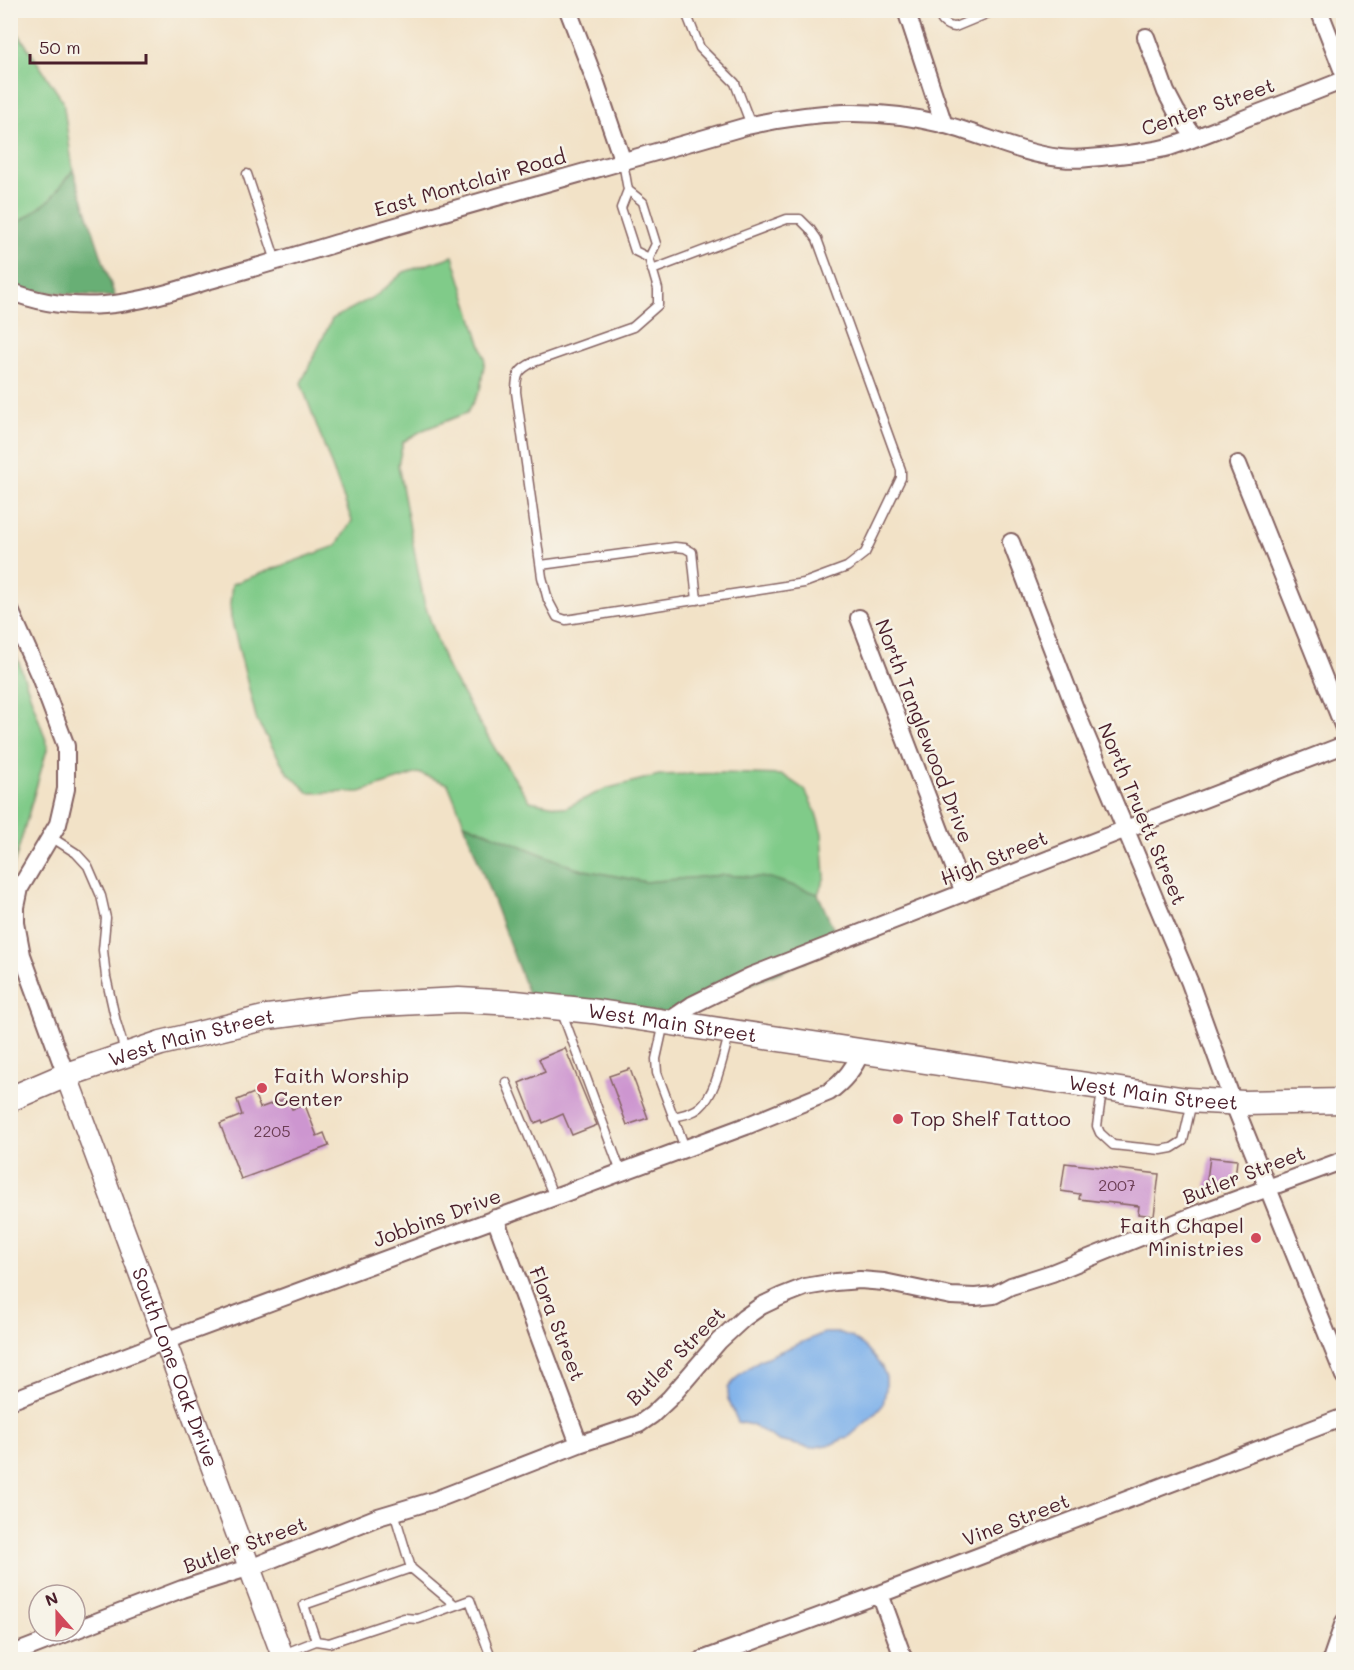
<svg xmlns="http://www.w3.org/2000/svg" width="1354" height="1670" font-family="Mali,sans-serif">
<rect width="100%" height="100%" fill="#f7f3e8"/>
<filter id="ink" filterUnits="userSpaceOnUse"><feTurbulence type="fractalNoise" baseFrequency=".0167" numOctaves="2"/><feDisplacementMap in="SourceGraphic" scale="12" xChannelSelector="R" yChannelSelector="G"/><feConvolveMatrix kernelMatrix="1 2 1 2 8 2 1 2 1" color-interpolation-filters="sRGB"/></filter>
<filter id="wash" filterUnits="userSpaceOnUse"><feTurbulence type="fractalNoise" baseFrequency=".008" numOctaves="4" result="noise"/><feDisplacementMap in="SourceGraphic" scale="24" xChannelSelector="R" yChannelSelector="G"/><feGaussianBlur stdDeviation="1.35" result="paint"/><feColorMatrix in="noise" values="0 0 0 0 0 0 0 0 0 0 0 0 0 0 0 0 0 1.4 0 .05"/><feComposite in="paint" operator="in"/></filter>
<g filter="url(#wash)">
<rect width="100%" height="100%" fill="#f2e2c7"/>
<path fill="#80cb89" stroke="#65755a" stroke-width="1.5" d="M10,21L63,101L73,170L50,200L11,229Z
M453,256L485,359L480,390L467,413L423,430L403,442L398,465L424,602L446,666L498,754L530,801L565,808L605,789L659,775L722,773L783,775L805,790L816,813L822,833L825,877L818,894L770,878L723,875L646,882L574,868L566,864L464,823L448,784L418,773L360,792L309,793L287,772L257,721L231,618L230,604L232,584L336,546L352,521L301,383L332,319L377,295L404,272Z
M10,637L48,746L11,875H10Z"/>
<path fill="#68af75" stroke="#596750" stroke-width="1.5" d="M73,170L115,297L11,290L10,229L50,200Z
M464,823L566,864L574,868L646,882L723,875L770,878L818,894L841,946L679,1015L529,996Z"/>
<path fill="#7db0ea" stroke="#64688a" stroke-width="1.5" d="M824,1333H841L851,1337L864,1346L882,1367L886,1377V1389L883,1405L874,1415L850,1436L832,1444L810,1448L779,1441L752,1425L738,1422L728,1399V1388L740,1374L760,1360Z"/>
<g id="blocks">
<path fill="#cd96d0" d="M565,1048L597,1125L572,1135L563,1114L543,1123L542,1120L535,1123L519,1083L545,1072L539,1059Z
M630,1069L648,1118L627,1125L609,1076Z
M254,1093L260,1108L287,1098L292,1109L305,1105L317,1136L324,1133L329,1146L241,1179L220,1124L242,1115L237,1100Z
M1210,1157L1237,1160L1235,1178L1225,1184V1190L1206,1187Z
M1065,1163L1159,1174L1154,1216L1138,1214L1139,1206L1079,1199L1080,1194L1061,1191Z"/>
</g>
</g>
<g filter="url(#ink)">
<use href="#blocks" fill-opacity="0" stroke="#856362" stroke-width="1.5"/>
<g fill="none" stroke-linecap="round" stroke-linejoin="round">
<g stroke="#856362" stroke-width="11">
<path id="service" d="M685,10L700,48L735,83L751,125
M937,10C941,20 943,26 955,27L996,10
M623,162L628,190L621,208L635,251L649,258L656,244L643,202L628,190
M247,174L276,261
M649,258L658,289V305L633,327L534,362C518,370 516,374 516,392L542,577L548,600L557,617L566,620L804,583L847,567L865,553L901,478V470L817,239L810,229L800,219H787L652,270
M541,565L675,547L685,548L692,552L697,600
M51,837L76,853L88,866L101,896L106,918L103,950L106,977L116,1022L126,1054
M561,1010L621,1172
M664,1023L656,1059L657,1073L685,1148
M506,1082L554,1197
M1102,1091L1097,1126L1100,1133L1113,1145L1161,1150L1172,1148L1183,1141L1192,1102
M673,1117C682,1115 692,1114 700,1107C717,1093 723,1054 730,1032
M411,1568L455,1605
M316,1641L329,1643L404,1618L418,1619L470,1600L492,1660
M283,1654L316,1641L304,1605L411,1568L394,1512"/>
</g>
<g stroke="#856362" stroke-width="20">
<path id="minor" d="M568,10L596,83L623,162
M906,10L944,125
M1319,10L1344,74
M1146,37L1166,92L1176,111L1195,138
M10,291C39,303 73,307 104,305C140,302 176,291 210,280C254,268 297,255 341,242C476,202 612,165 747,126C814,111 875,107 942,124C981,134 1019,153 1060,158C1077,160 1093,158 1110,156C1129,154 1150,152 1169,147C1195,139 1220,128 1246,118C1278,106 1311,93 1344,80
M1238,464L1344,728
M1011,542L1078,716L1190,983L1233,1102L1344,1376
M10,610L40,677L66,746V789L58,824L20,888L16,907V923L22,955L66,1075
M859,618L964,893
M667,1022L692,1005L751,976L1126,829L1344,745
M495,1218L579,1444
M10,1401L165,1341L746,1126L829,1092C843,1082 854,1069 861,1052
M880,1594L904,1660
M75,1630L182,1589L260,1564L378,1517L435,1500L579,1444L639,1424L652,1415L670,1398L719,1341L744,1318L761,1306L782,1296L805,1287L835,1282L860,1280L884,1282L951,1296L975,1297L994,1295L1011,1286L1052,1273L1200,1213L1344,1160
M10,1655L72,1631
M702,1660L880,1594L1344,1417
M1331,1660L1344,1622"/>
</g>
<g stroke="#856362" stroke-width="24">
<g id="tertiary">
<path id="s1" d="M66,1075L284,1660"/>
</g>
</g>
<g stroke="#856362" stroke-width="27">
<g id="secondary">
<path id="s2" d="M10,1099L66,1075L161,1043L268,1017L360,1005L459,1000L515,1003L592,1011L1187,1100L1244,1103L1344,1101"/>
</g>
</g>
<use href="#service" stroke="#fff" stroke-width="8"/>
<use href="#minor" stroke="#fff" stroke-width="16"/>
<use href="#tertiary" stroke="#fff" stroke-width="21"/>
<use href="#secondary" stroke="#fff" stroke-width="24"/>
</g>
</g>
<g fill="#d1495b" stroke="#f7f3e8" stroke-width="2">
<circle cx="262" cy="1088" r="6"/>
<circle cx="898" cy="1119" r="6"/>
<circle cx="1256" cy="1238" r="6"/>
</g>
<g text-anchor="middle" stroke-width="5" stroke-linejoin="round" paint-order="stroke">
<g font-size="16" fill="#6b3d54">
<text x="272" y="1137">2205</text>
<text x="1117" y="1191">2007</text>
</g>
<g font-size="20" fill="#4a1f2b" stroke="#f7f3e8">
<text transform="translate(1208 107) rotate(-19)" y="7">Center Street</text>
<text transform="translate(470 183) rotate(-16)" y="7">East Montclair Road</text>
<text transform="translate(924 731) rotate(69)" y="7">North Tanglewood Drive</text>
<text transform="translate(1142 814) rotate(67)" y="7">North Truett Street</text>
<text transform="translate(994 858) rotate(-22)" y="7">High Street</text>
<text dy="7" stroke="none"><textPath href="#s2" startOffset="678">West Main Street</textPath></text>
<text dy="7" stroke="none"><textPath href="#s2" startOffset="192">West Main Street</textPath></text>
<text dy="7" stroke="none"><textPath href="#s2" startOffset="1164">West Main Street</textPath></text>
<text transform="translate(1244 1175) rotate(-21)" y="7">Butler Street</text>
<text transform="translate(437 1218) rotate(-20)" y="7">Jobbins Drive</text>
<text transform="translate(557 1324) rotate(69)" y="7">Flora Street</text>
<text transform="translate(676 1356) rotate(-45)" y="7">Butler Street</text>
<text dy="7" stroke="none"><textPath href="#s1" startOffset="312">South Lone Oak Drive</textPath></text>
<text transform="translate(1016 1520) rotate(-21)" y="7">Vine Street</text>
<text transform="translate(245 1545) rotate(-20)" y="7">Butler Street</text>
</g>
<g font-size="20" fill="#4a1f2b" stroke="#f7f3e8" text-anchor="start">
<text x="274" y="1083">Faith Worship<tspan x="274" dy="23">Center</tspan></text>
<text x="910" y="1126">Top Shelf Tattoo</text>
<text x="1244" y="1233" text-anchor="end">Faith Chapel<tspan x="1244" dy="23">Ministries</tspan></text>
</g>
</g>
<rect width="1354" height="1670" fill="none" stroke="#f7f3e8" stroke-width="36"/>
<g transform="translate(57 1613) rotate(339)"><circle r="28" fill="#f7f3e8" stroke="#b29e9c" stroke-width="1.5"/>
<path d="M0-4.5L10 22L0 15L-10 22Z" fill="#d1495b"/>
<text y="-9" font-size="16" font-weight="bold" text-anchor="middle" fill="#4a1f2b">N</text>
</g>
<path d="M30 54v9h116v-9" fill="none" stroke="#4a1f2b" stroke-width="3"/>
<text x="39" y="54" font-size="18" fill="#4a1f2b" stroke="#f7f3e8" stroke-width="4.5" paint-order="stroke">50 m</text>
</svg>
